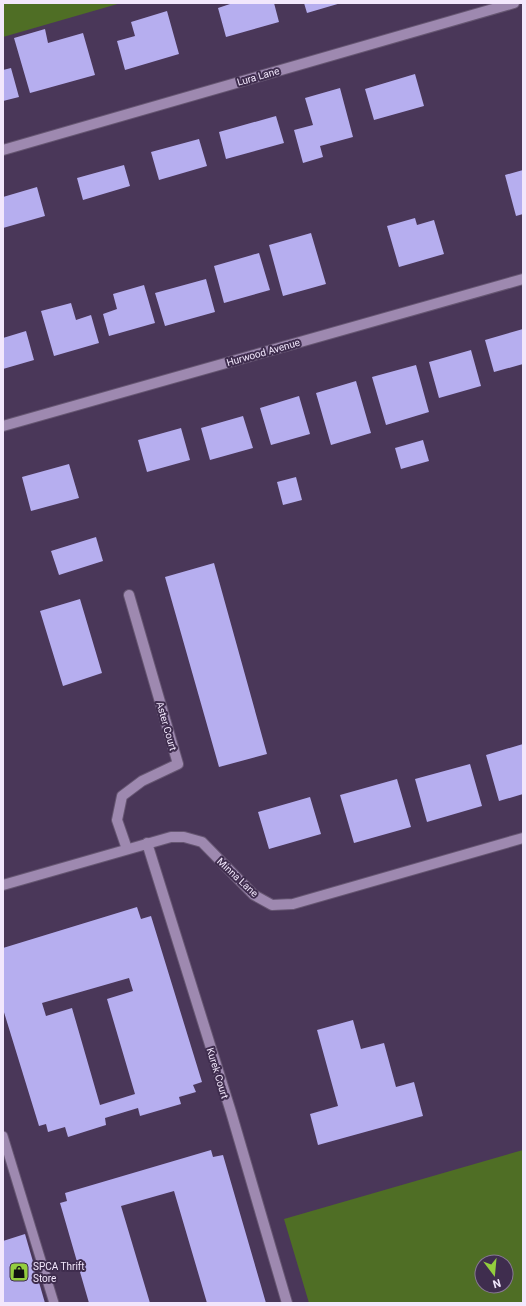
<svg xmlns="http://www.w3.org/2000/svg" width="526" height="1306" font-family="Roboto,sans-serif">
<rect width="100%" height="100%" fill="#4a3759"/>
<path fill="#4f6e25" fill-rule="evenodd" d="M3,3H121L3,37Z
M523,1150V1303H309L284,1219ZM482,1262H506V1286H482Z"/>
<path fill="#b6aeef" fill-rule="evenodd" d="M233,3H274L279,22L226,37L218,8Z
M304,3H341L307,13Z
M167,11L179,54L125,70L117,41L135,36L131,22Z
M45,29L48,43L83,33L95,75L30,93L14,38Z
M11,68L19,97L3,101V70Z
M415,74L424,106L374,120L365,89Z
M340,88L353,137L320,146L323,157L303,163L294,130L313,125L305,98Z
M276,116L284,143L226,159L219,132Z
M199,139L207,166L159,180L151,152Z
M124,165L130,186L83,200L77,178Z
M523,170V214L516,216L505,175Z
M37,187L45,216L3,228V197Z
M415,218L417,225L434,220L444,254L399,267L387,226Z
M311,233L326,284L283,296L269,245Z
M259,253L270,290L224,303L214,266Z
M206,279L215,312L165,326L155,293Z
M144,285L155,323L109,336L103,314L117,309L113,294Z
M71,303L76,320L91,315L99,343L54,356L41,311Z
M523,329V364L494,372L485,340Z
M26,331L34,360L3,369V338Z
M471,350L481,386L439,398L429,362Z
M416,365L429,412L386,425L372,377Z
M356,381L371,433L331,445L316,393Z
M299,396L310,434L271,445L260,408Z
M243,416L253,448L210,460L201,428Z
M181,428L190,460L147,472L138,440Z
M423,440L429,461L401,469L395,448Z
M69,464L79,498L31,511L22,477Z
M296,477L302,500L283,505L277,482Z
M96,537L103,561L59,575L51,551Z
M214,563L267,754L219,767L165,577Z
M80,599L102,673L63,686L40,611Z
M523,744V794L499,801L486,755Z
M470,764L482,806L427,822L415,779Z
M397,779L411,827L354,843L340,795Z
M310,797L321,834L269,849L258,812Z
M137,907L141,919L151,916L202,1082L193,1085L196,1092L179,1097L181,1104L140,1116L138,1108L105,1118L106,1125L68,1137L65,1127L48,1132L46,1124L39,1126L3,1009V948ZM129,978L133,991L107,999L135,1094L100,1105L72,1008L46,1016L42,1003Z
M353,1020L361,1049L384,1043L396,1087L414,1082L423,1116L318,1145L310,1114L338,1106L317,1030Z
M211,1150L213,1157L223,1155L266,1303H207L174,1191L121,1206L150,1303H89L60,1203L67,1201L65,1193Z
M25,1234L45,1303H3V1241Z"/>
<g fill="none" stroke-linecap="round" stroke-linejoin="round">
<g stroke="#665672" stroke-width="11">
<path id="lane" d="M3,1136L54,1303"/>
</g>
<g stroke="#665672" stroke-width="12">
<path id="street" d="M3,150L514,3
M3,426L523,279
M147,843L231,1112L287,1303
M127,849L117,820L122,796L142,781L178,764L129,595
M3,885L171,837H184L202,842L254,895L272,905L293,904L523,838"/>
</g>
<use href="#lane" stroke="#9e89b0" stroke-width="9"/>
<use href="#street" stroke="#9e89b0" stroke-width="10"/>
</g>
<defs>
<g id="shop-square" transform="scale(1)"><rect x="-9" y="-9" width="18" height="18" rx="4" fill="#93cd3e" stroke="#3f2d4e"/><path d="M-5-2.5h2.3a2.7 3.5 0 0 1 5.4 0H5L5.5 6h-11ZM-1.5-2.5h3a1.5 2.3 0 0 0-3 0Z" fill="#111"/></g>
</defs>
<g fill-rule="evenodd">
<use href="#shop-square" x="19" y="1272"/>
</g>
<g text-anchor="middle" stroke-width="4" stroke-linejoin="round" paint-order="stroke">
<g font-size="10" fill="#f2e7fc" stroke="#3f2d4e">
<text transform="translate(258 76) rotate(-16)" y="4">Lura Lane</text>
<text transform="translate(263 352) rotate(-16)" y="4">Hurwood Avenue</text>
<text transform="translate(167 726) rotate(74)" y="4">Aster Court</text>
<text transform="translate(238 877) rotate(43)" y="4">Minna Lane</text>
<text transform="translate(218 1073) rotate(73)" y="4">Kurek Court</text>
</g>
<g font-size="10" fill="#f2e7fc" stroke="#3f2d4e" text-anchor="start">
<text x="33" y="1270">SPCA Thrift<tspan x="33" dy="12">Store</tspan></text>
</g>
</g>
<rect width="526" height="1306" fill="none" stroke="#f2e7fc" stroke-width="8"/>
<g transform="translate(494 1274) rotate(164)"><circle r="19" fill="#3f2d4e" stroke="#877794"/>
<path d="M0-3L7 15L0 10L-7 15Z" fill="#93cd3e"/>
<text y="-6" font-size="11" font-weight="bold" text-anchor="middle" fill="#f2e7fc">N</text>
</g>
</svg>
